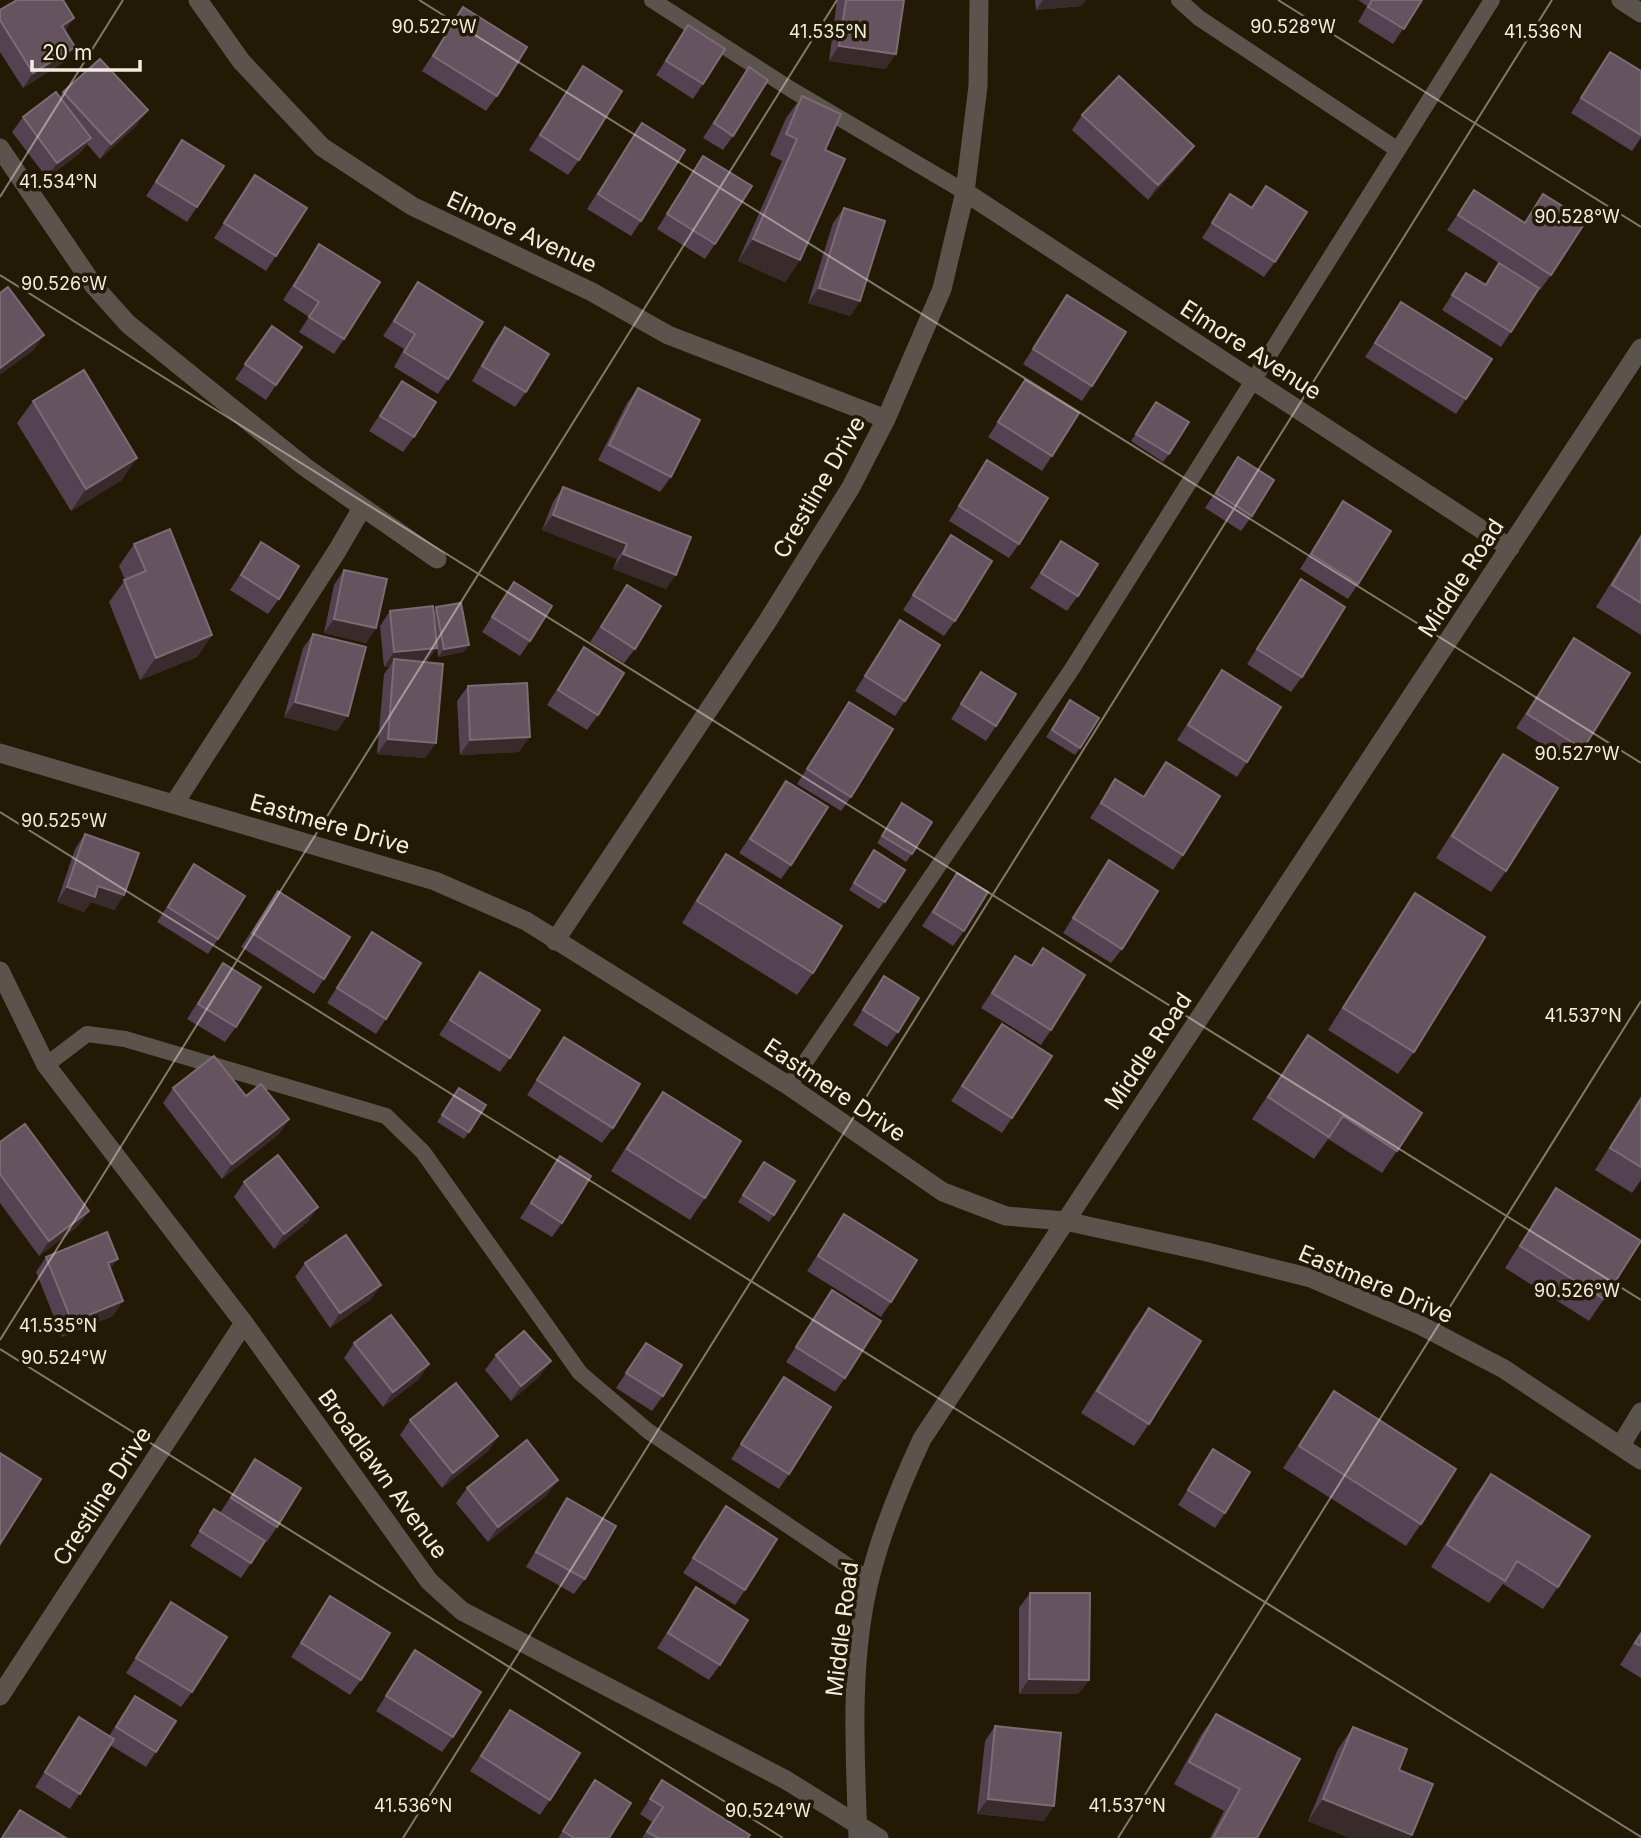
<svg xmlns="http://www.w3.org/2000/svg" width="1641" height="1838" font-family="Inter,sans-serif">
<rect width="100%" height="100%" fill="#221a05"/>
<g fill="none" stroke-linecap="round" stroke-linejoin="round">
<path stroke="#5d534d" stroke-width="16" d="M652,0L792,90L965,192
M1179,0L1199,18L1398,150
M46,1065L87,1034L125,1039L386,1116L423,1152L580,1373L648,1431L869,1580
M789,1086L1072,669L1492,0"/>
<path stroke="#5d534d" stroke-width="19" d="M198,0L241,61L322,147L412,206L592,292L668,335L886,419
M1621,0L1641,13
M0,148L94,286L128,324L305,467L437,559
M965,192L1510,548
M0,753L435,881L526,921L789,1086L943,1192L1006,1216L1065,1221L1207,1252L1311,1278L1420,1325L1504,1369L1641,1460
M174,804L337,551L362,508
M555,941L767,622L851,487L886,419L942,289L965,192L978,86L979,0
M0,971L46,1065L244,1323L429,1581L462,1611L786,1780L879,1838
M1621,1445L1641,1412
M0,1696L244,1323
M858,1838C855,1754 849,1661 870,1578C882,1529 901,1484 922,1439L1641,348"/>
</g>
<path fill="#544151" d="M837,0H904L886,69L829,61Z
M1035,0H1086L1081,6L1036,10Z
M1358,0H1422L1393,44L1358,22L1367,6Z
M463,7L497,96L486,111L422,71Z
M0,10L65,31L64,62L23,88L0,52Z
M688,25L703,84L693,99L656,75Z
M1610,52L1641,71V138L1632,151L1571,113Z
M583,66L579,160L568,175L529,150Z
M749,67L733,136L723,150L703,138Z
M63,92L137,125L100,159L87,144L80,153L47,178L12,132L23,117L60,97Z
M802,96L825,150L800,260L785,282L738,261L782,161L770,155L786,118Z
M1082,115L1184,160L1148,200L1072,130Z
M642,123L641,221L631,236L587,209Z
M182,140L197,207L187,222L146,196Z
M703,156L715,244L705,259L657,229Z
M255,175L276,256L266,271L214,238Z
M1266,186L1275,262L1264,277L1202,238L1230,194L1251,207Z
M1474,190L1525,222L1543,194L1551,275L1540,290L1539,289L1501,347L1442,310L1466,273L1485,284L1499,263L1447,230Z
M844,208L860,301L850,316L808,303L833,223Z
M319,244L344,339L334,354L299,332L309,317L283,300Z
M418,282L448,379L438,394L394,367L404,349L383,336Z
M1067,295L1092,386L1082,401L1023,364Z
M1401,302L1466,399L1456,414L1365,357Z
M272,326L302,347L266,400L235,379Z
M505,327L526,392L515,407L472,381L494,342Z
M1025,380L1052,456L1042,471L988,437Z
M402,381L414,437L403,452L369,431Z
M638,388L671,477L660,492L598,460L627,403Z
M33,401L122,480L71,511L17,423Z
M1151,409L1169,454L1163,462L1131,441Z
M1238,457L1252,516L1241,531L1205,508Z
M987,460L1019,544L1009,558L949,521Z
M563,487L691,537L666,589L613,569L617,559L542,530L553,502Z
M1343,501L1358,584L1348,599L1300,569Z
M1641,534V635L1596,607Z
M951,535L955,621L944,636L903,610Z
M1061,541L1078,596L1067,611L1030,588Z
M261,542L279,599L268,614L230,590Z
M134,544L212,635L197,657L140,680L109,602L125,580L119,566Z
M344,570L376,628L366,643L324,633L334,585Z
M1301,579L1302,677L1291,692L1247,664Z
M514,582L530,641L520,656L482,632Z
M627,585L635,649L624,663L590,642Z
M436,607L464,652L438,657L437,646L427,662L436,743L425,758L377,754L384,674L390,666L384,667L380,626L390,611H434Z
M900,620L905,701L895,716L855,691Z
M313,634L337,731L284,717L303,648Z
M1574,638L1583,749L1573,764L1516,728Z
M584,647L598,715L587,730L547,705Z
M1222,670L1247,762L1237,777L1177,740Z
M981,672L996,726L986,741L951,719Z
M468,686L519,752L460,755L457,701Z
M849,702L851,797L841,811L797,784Z
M1065,707L1080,748L1075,755L1046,737Z
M1503,754L1506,871L1491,892L1436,858L1488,776Z
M1166,762L1183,855L1173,870L1090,818L1115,779L1143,797Z
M786,781L791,865L781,879L739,853Z
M897,811L912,854L906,862L877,843Z
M85,834L124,895L114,910L91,902L84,912L57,902L75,849Z
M726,854L813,973L797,995L682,923L711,876Z
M869,858L885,902L879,909L849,890Z
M1109,860L1122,949L1111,963L1063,933Z
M194,864L218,939L208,954L157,922Z
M957,873L964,931L953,946L922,926Z
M278,891L324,979L314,994L241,947Z
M1415,893L1414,1052L1398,1074L1328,1030L1400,915Z
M372,932L386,1019L376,1034L327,1003Z
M1043,948L1051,1030L1041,1045L981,1008L1015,956L1031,965Z
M223,963L236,1027L225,1042L187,1019Z
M480,972L510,1058L500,1072L439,1035Z
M884,976L898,1032L887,1047L853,1025Z
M1002,1024L1012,1118L1002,1133L951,1101Z
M1308,1035L1397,1151L1382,1173L1328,1139L1314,1159L1252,1119Z
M564,1037L613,1128L602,1143L527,1095Z
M173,1088L246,1096L289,1119L279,1134L222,1179L163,1103Z
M663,1092L705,1198L690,1220L611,1171L647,1114Z
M454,1096L469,1132L464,1139L437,1122Z
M1641,1096V1180L1632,1193L1595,1170Z
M0,1142L89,1211L78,1226L39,1256L0,1203Z
M560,1156L562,1223L552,1237L520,1218Z
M759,1169L774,1215L769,1222L738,1202Z
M244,1182L308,1222L274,1249L234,1197Z
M1556,1188L1604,1299L1589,1321L1505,1268L1541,1210Z
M844,1214L891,1302L881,1317L807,1271Z
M46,1257L111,1269L113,1316L62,1337L36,1272Z
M305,1263L381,1285L370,1300L330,1328L295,1277Z
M832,1290L845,1378L835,1392L786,1362Z
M1149,1308V1424L1134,1446L1081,1413L1133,1330Z
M354,1343L429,1364L419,1379L383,1407L344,1358Z
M646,1343L663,1396L652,1411L616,1388Z
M496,1355L540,1376L511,1401L485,1370Z
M784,1377L789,1474L779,1489L731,1459Z
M1334,1391L1421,1524L1406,1546L1283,1468Z
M410,1420L498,1436L488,1451L442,1488L400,1435Z
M1213,1449L1225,1513L1215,1528L1178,1505Z
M255,1459L277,1527L267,1542L220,1513Z
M1491,1474L1558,1587L1543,1609L1503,1584L1489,1603L1431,1567L1475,1496Z
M467,1488L547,1495L488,1542L456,1503Z
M567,1498L585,1579L574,1594L526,1567L557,1513Z
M726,1506L745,1590L735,1605L683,1573Z
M214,1509L251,1563L241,1578L190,1546Z
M696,1587L720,1665L709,1680L657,1648Z
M1030,1593L1089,1680L1078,1694H1019V1608Z
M330,1596L361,1680L350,1695L291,1657Z
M171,1602L192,1692L181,1707L126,1673Z
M1641,1631V1678L1620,1665Z
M415,1650L453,1737L442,1752L376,1711Z
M135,1696L156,1752L146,1767L110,1745L70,1809L35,1787L79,1717L109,1736Z
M510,1710L550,1800L540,1815L470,1771Z
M1216,1714L1257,1838H1210L1224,1811L1174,1784L1201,1735Z
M995,1726L1044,1821L977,1814L985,1741Z
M1353,1727L1399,1770L1412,1835L1410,1838H1350L1308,1821L1338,1749Z
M595,1780L609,1838H558L585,1795Z
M662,1780L748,1838H642L652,1822L640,1814Z"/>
<path fill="#392a2c" d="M1043,0H1086L1081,6L1036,10Z
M74,18L64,33L62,26Z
M839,46L896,54L886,69L829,61Z
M75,47L64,62L23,88L33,73Z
M148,110L137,125L100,159L111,144Z
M91,138L80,153L47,178L57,163Z
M1194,146L1184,160L1148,200L1158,185Z
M753,239L800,260L785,282L738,261Z
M819,288L860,301L850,316L808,303Z
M44,335L34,350L0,375V368Z
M137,458L122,480L71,511L86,489Z
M553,515L627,544L617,559L542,530Z
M623,554L676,575L666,589L613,569Z
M334,619L376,628L366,643L324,633Z
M212,635L197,657L140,680L156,658Z
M469,645L464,652L438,657L444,649Z
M437,648L426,663L394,659L390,666L384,667L394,652Z
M295,702L348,716L337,731L284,717Z
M530,737L519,752L460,755L470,740Z
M388,739L436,743L425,758L377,754Z
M98,886L124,895L114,910L91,902L84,912L57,902L67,887Z
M289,1119L279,1134L222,1179L232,1164Z
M318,1207L308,1222L274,1249L284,1234Z
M89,1211L78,1226L39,1256L49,1241Z
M118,1259L107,1274L108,1263Z
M381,1285L370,1300L330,1328L340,1313Z
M123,1301L113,1316L62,1337L72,1322Z
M551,1361L540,1376L511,1401L521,1386Z
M429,1364L419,1379L383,1407L393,1392Z
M498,1436L488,1451L442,1488L453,1473Z
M558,1480L547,1495L488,1542L498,1527Z
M1029,1679L1089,1680L1078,1694H1019Z
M988,1799L1054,1806L1044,1821L977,1814Z
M1323,1799L1412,1835L1410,1838H1350L1308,1821Z"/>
<path fill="#655360" stroke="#7b6c74" stroke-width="2" d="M17,0H63L74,18L62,26L75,47L33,73L0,20V10Z
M846,0H904L896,54L839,46Z
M1372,0H1422L1404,29L1368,7Z
M463,7L527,47L497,96L433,56Z
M688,25L725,49L703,84L666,61Z
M1610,52L1641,71V135L1581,98Z
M100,59L148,110L111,144L63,92Z
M583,66L622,91L579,160L540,135Z
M749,67L768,80L733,136L714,123Z
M1119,76L1194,146L1158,185L1082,115Z
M56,92L91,138L57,163L23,117Z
M802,96L841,114L825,150L845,159L800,260L753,239L797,139L786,134Z
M642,123L685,150L641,221L598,194Z
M182,140L224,166L197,207L156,182Z
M703,156L752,186L715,244L667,214Z
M255,175L307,208L276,256L224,223Z
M1266,186L1307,212L1275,262L1212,223L1230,194L1252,208Z
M1474,190L1525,223L1543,194L1586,221L1551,275L1458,215Z
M844,208L885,221L860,301L819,288Z
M319,244L380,282L344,339L309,317L319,302L294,286Z
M1499,263L1539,288L1511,332L1452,295L1466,273L1486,285Z
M418,282L483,322L448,379L404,352L415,334L394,321Z
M8,287L44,335L0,368V293Z
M1067,295L1126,332L1092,386L1033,349Z
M1401,302L1492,359L1466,399L1375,343Z
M272,326L302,347L276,385L245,364Z
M505,327L549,354L526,392L482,366Z
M84,370L137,458L86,489L33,401Z
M1025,380L1079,413L1052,456L998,422Z
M402,381L436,402L414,437L380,416Z
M638,388L700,420L671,477L609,445Z
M1156,402L1189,422L1169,454L1136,434Z
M1238,457L1274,480L1252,516L1216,493Z
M987,460L1048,498L1019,544L959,506Z
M563,487L691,537L676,575L623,554L627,544L553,515Z
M1343,501L1391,531L1358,584L1311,554Z
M170,529L212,635L156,658L124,580L146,571L134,544Z
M951,535L992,561L955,621L913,595Z
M1641,537V603L1612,585Z
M1061,541L1098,564L1078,596L1041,573Z
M261,542L299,566L279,599L241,575Z
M344,570L387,579L376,628L334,619Z
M1301,579L1345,607L1302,677L1257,649Z
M514,582L552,606L530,641L492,617Z
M627,585L661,606L635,649L601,627Z
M461,603L469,645L444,649L436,607Z
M433,606L437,648L394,652L390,611Z
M900,620L940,645L905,701L865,676Z
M313,634L366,647L348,716L295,702Z
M1574,638L1630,673L1583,749L1527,714Z
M584,647L624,673L598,715L558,690Z
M394,659L443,664L436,743L388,739Z
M1222,670L1281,707L1247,762L1188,725Z
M981,672L1016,694L996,726L961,704Z
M527,683L530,737L470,740L468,686Z
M1070,700L1099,718L1080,748L1052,730Z
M849,702L893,729L851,797L807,769Z
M1503,754L1558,788L1506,871L1452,836Z
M1166,762L1220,796L1183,855L1101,803L1115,779L1144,797Z
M786,781L828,807L791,865L750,839Z
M902,803L932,822L912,854L882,836Z
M85,834L139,853L124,895L98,886L95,897L67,887Z
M874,850L905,870L885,902L854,883Z
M726,854L842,926L813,973L697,901Z
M1109,860L1158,891L1122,949L1073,918Z
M194,864L245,896L218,939L168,907Z
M957,873L988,892L964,931L933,912Z
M278,891L350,937L324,979L252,933Z
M1415,893L1485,937L1414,1052L1343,1008Z
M372,932L421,963L386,1019L337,988Z
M1043,948L1085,975L1051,1030L992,993L1015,956L1032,966Z
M223,963L261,987L236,1027L198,1004Z
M480,972L540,1010L510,1058L450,1020Z
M884,976L919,998L898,1032L863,1010Z
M1002,1024L1052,1056L1012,1118L962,1086Z
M1308,1035L1422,1113L1397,1151L1343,1116L1329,1137L1268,1097Z
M564,1037L640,1084L613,1128L537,1080Z
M214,1056L246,1096L261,1084L289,1119L232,1164L173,1088Z
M459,1088L486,1105L469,1132L442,1115Z
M663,1092L741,1141L705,1198L627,1149Z
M1641,1099V1167L1610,1148Z
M25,1124L89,1211L49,1241L0,1174V1142Z
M278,1155L318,1207L284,1234L244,1182Z
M560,1156L591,1176L562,1223L531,1203Z
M764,1162L795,1181L774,1215L743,1195Z
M1556,1188L1641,1241L1604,1299L1520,1246Z
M844,1214L917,1260L891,1302L818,1256Z
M107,1232L118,1259L108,1263L123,1301L72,1322L46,1257Z
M346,1235L381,1285L340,1313L305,1263Z
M832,1290L881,1321L845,1378L796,1347Z
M1149,1308L1201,1341L1149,1424L1097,1391Z
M391,1315L429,1364L393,1392L354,1343Z
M524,1331L551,1361L521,1386L496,1355Z
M646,1343L682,1365L663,1396L626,1373Z
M784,1377L831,1407L789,1474L741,1444Z
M456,1383L498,1436L453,1473L410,1420Z
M1334,1391L1456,1469L1421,1524L1299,1446Z
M527,1440L558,1480L498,1527L467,1488Z
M1213,1449L1250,1472L1225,1513L1188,1490Z
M0,1453L41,1479L0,1544Z
M255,1459L301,1488L277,1527L231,1498Z
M1491,1474L1590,1536L1558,1587L1517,1561L1505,1581L1447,1545Z
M567,1498L616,1526L585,1579L536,1552Z
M726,1506L777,1539L745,1590L693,1558Z
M214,1509L265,1541L251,1563L200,1531Z
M696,1587L748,1620L720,1665L668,1633Z
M1030,1593H1090L1089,1680L1029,1679Z
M330,1596L390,1633L361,1680L301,1643Z
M171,1602L227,1637L192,1692L136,1658Z
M1641,1634V1646L1635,1643Z
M415,1650L481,1692L453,1737L386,1696Z
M135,1696L176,1721L156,1752L116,1727Z
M510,1710L580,1753L550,1800L481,1756Z
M1216,1714L1300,1759L1257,1838H1213L1240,1789L1189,1762Z
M79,1717L114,1739L80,1794L45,1772Z
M995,1726L1061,1733L1054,1806L988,1799Z
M1353,1727L1407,1749L1399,1770L1433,1784L1412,1835L1323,1799Z
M595,1780L631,1803L609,1838H574L563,1831Z
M662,1780L750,1835L748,1838H658L647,1832L663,1807L650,1799Z
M20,1810L66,1838H2Z"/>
<path fill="none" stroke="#f2eddf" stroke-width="2" stroke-opacity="0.45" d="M419,0L1641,763M1278,0L1641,227M0,197L123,0M0,275L1641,1300M0,812L1641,1837M0,1340L837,0M0,1349L783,1838M403,1838L1552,0M1118,1838L1641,1001"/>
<g text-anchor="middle" stroke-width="7" stroke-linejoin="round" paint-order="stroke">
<g font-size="23" fill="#f2eddf" stroke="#221a05">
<text transform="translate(522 232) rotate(25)" y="8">Elmore Avenue</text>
<text transform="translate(1251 350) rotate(33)" y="8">Elmore Avenue</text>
<text transform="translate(819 487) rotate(-60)" y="8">Crestline Drive</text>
<text transform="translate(1461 578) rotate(-57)" y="8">Middle Road</text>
<text transform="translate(330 824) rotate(16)" y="8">Eastmere Drive</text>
<text transform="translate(1148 1051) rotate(-56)" y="8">Middle Road</text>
<text transform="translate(835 1090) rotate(34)" y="8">Eastmere Drive</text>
<text transform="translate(1376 1284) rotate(23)" y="8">Eastmere Drive</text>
<text transform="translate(383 1474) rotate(54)" y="8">Broadlawn Avenue</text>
<text transform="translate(102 1496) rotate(-57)" y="8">Crestline Drive</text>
<text transform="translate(842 1629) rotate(-83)" y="8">Middle Road</text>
</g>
</g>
<g font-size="18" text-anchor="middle" fill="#f2eddf" stroke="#221a05" stroke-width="7" stroke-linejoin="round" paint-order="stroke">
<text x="434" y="33">90.527°W</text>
<text x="1293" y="33">90.528°W</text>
<text x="828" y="38">41.535°N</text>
<text x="1543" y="38">41.536°N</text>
<text x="58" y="188">41.534°N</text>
<text x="1577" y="223">90.528°W</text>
<text x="64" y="290">90.526°W</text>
<text x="1577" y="760">90.527°W</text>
<text x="64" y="827">90.525°W</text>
<text x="1583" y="1022">41.537°N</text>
<text x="1577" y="1297">90.526°W</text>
<text x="58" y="1332">41.535°N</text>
<text x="64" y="1364">90.524°W</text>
<text x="413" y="1812">41.536°N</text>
<text x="1127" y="1812">41.537°N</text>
<text x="768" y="1817">90.524°W</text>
</g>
<path d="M32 60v10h108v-10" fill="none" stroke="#f2eddf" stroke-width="3.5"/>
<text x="42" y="60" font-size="21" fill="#f2eddf" stroke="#221a05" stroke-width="5" paint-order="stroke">20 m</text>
</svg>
